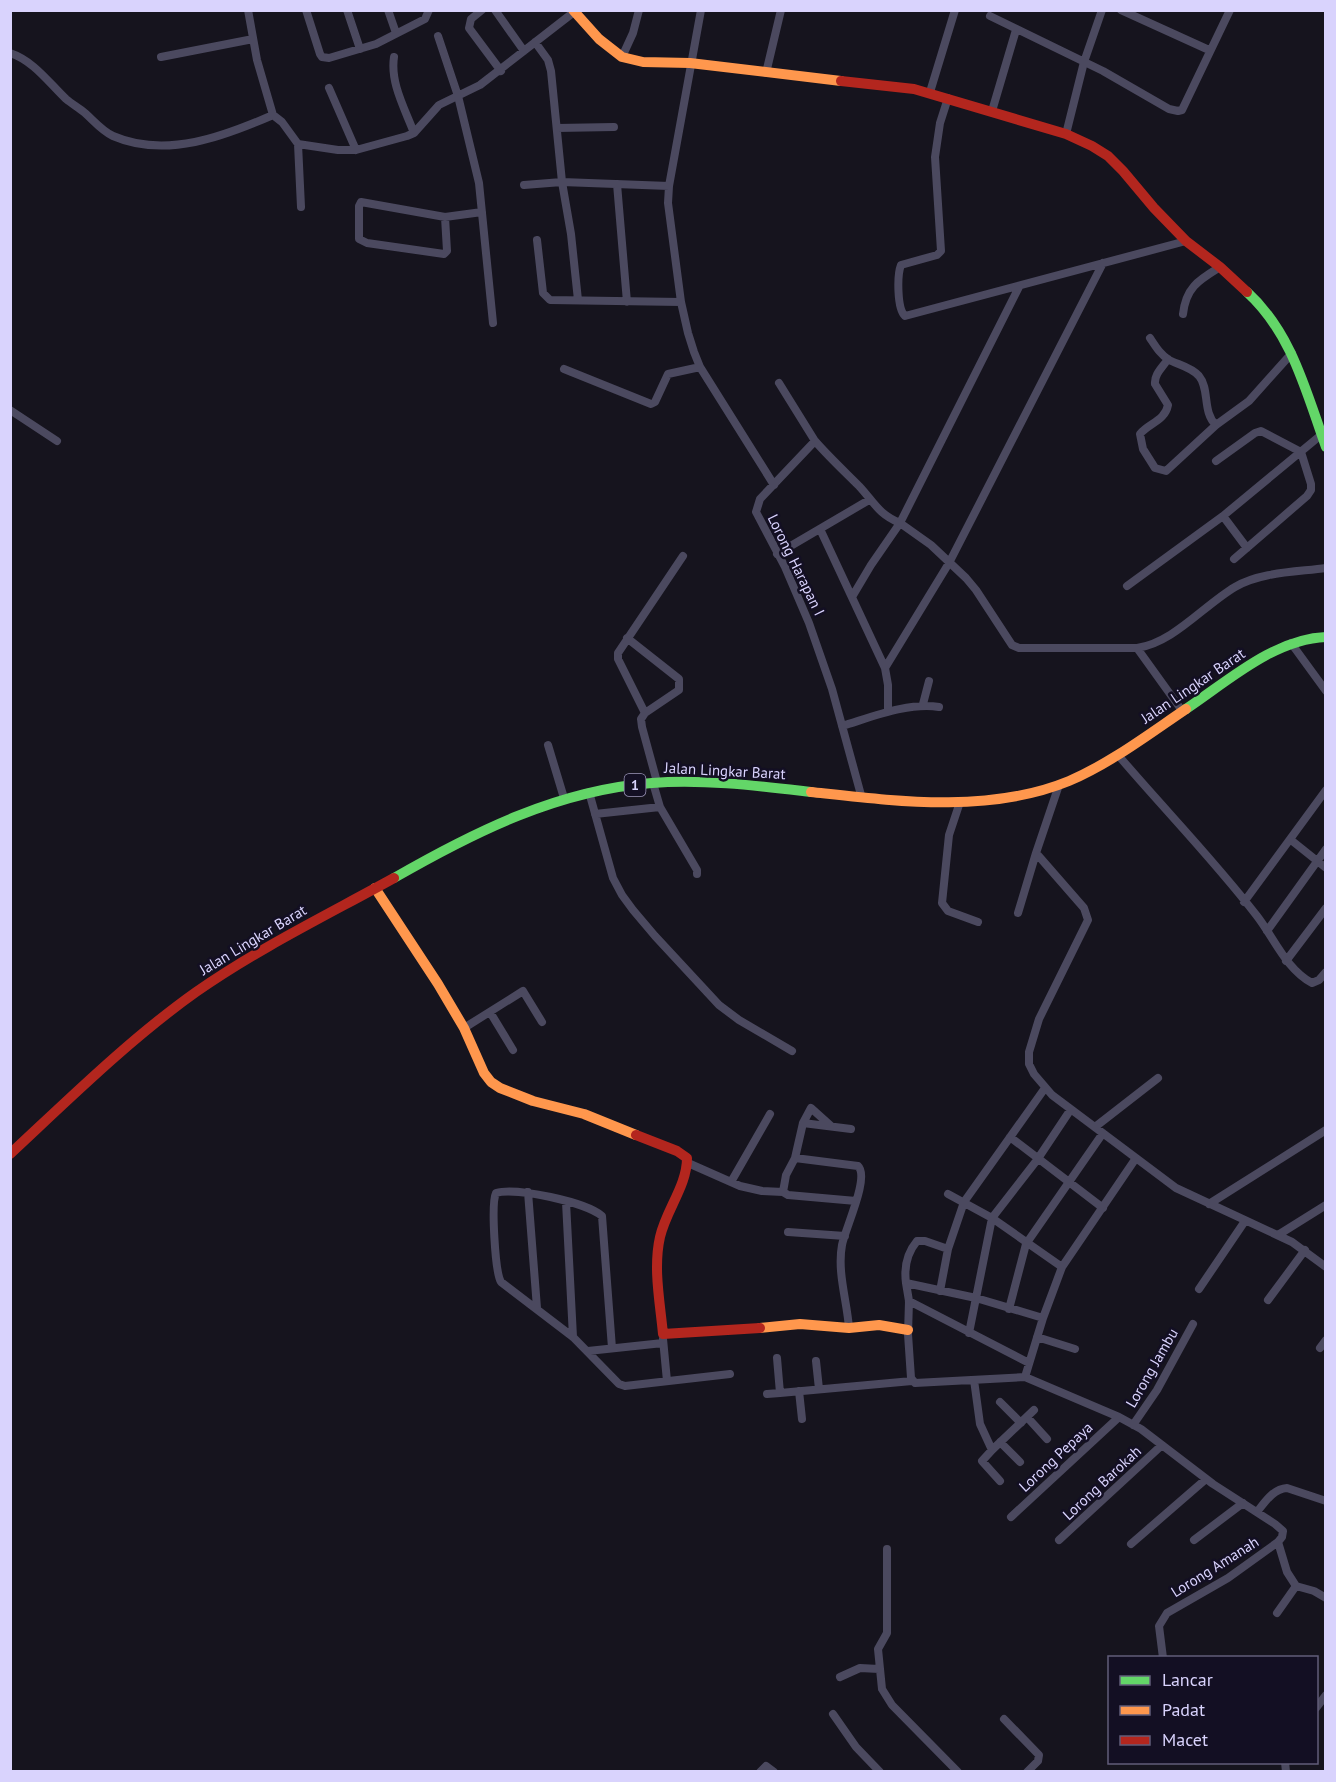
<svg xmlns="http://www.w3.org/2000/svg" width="1336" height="1782" font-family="'PT Sans',sans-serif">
<rect width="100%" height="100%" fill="#16141e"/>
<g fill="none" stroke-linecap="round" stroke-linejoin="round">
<path stroke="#4b495f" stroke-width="8" d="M248,10L257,60L273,115L282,122L298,144L338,150H356L407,136L414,133L439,105L480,85L574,12
M306,10L320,54L322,57L329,58L376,44L425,19L429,10
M347,10L360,49
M388,10L396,33
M482,10L471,19L469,28L501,71
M495,10L524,51
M701,10L669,186L668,203L681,302L688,333L694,352L700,367L774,485
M1121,10L1209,50
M990,16L1103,71L1169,109L1178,111L1182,110L1230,10
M438,36L458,96L479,183L493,323
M535,42L548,60L551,71L562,182L571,234L578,300
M10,53C34,61 49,83 66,99C72,104 79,108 85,113C94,121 102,131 113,136C166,159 225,136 273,115
M161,57L253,39
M394,57C390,83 405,109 414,133
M622,57L633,33L639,10
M766,73L781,10
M329,88L356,150
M930,92L955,10
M948,98L940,123L935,157L941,251L937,255L901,265C897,275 897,309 905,316L1186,241
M992,111L1016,30
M557,128L614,127
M1066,134L1084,62L1102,10
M298,144L301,207
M617,184L627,302
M524,185L562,182L669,186
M445,217L447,251L444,254L367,243L359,239V206L361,202L445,217L482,212
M537,240L543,293L550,300L681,302
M1019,287L900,523L931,545L966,578L976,590L1012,645L1019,648H1137L1183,712
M1183,314C1186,287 1199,280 1220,267
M1150,338C1156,347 1160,354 1169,360C1179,365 1191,367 1199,376C1210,389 1202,412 1216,425L1249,401L1292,353
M1168,359C1163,367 1154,374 1155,384L1168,405C1165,421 1149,423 1140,434L1143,449L1155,468L1166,471L1216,425
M564,369L651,404L655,402L668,374L700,367
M779,383L815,441L760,499L756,512L785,567L809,623L832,689L861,795
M10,410L57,441
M815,441C829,457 844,471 859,486C874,502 878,514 900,523L871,565L852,597
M1216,461L1255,433L1261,431L1301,452L1311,484V490L1307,496L1234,559
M1223,516L1247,548
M820,529L885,668L888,685V711
M777,554L869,500
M1127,586L1223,516L1321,435
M627,638L679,679V690L645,713
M1291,643L1326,691
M1137,648C1173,643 1203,606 1235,587C1260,572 1297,572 1326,568
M885,668L949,563L1103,263
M923,704L929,681
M842,726C872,717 909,702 939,707
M548,745L564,798
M1118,755C1164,809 1214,860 1257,916C1274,938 1286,969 1312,983L1319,980L1326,972
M657,782L642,727L641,719L645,713L618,659V653L683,556
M1059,785L1036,853L1084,908L1088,920L1039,1019L1029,1052V1064L1034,1074L1052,1095L1176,1188L1292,1242L1326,1267
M589,792L613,878L622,895L633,910L655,936L719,1005L739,1020L792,1051
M960,802L949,835L942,903L948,911L978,922
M660,807L697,870V874
M595,814L660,807L653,783
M1291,840L1326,868
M1244,902L1326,790
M1018,913L1036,853
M1267,931L1326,849
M1286,961L1326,908
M490,1012L513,1050
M464,1028L523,991L542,1022
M803,1123L811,1108L831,1126
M1095,1127L1158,1078
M1010,1137L1103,1208
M795,1158L803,1123L851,1129
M688,1163L740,1186L762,1191L783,1192
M731,1182L770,1114
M528,1192L537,1308
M948,1194L992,1218L1062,1267
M566,1202L573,1337
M1209,1204L1326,1130
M788,1232L845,1236
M1278,1235L1326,1205
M906,1283C904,1268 907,1253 917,1241H925L948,1249
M1199,1289L1245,1221
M940,1291L948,1249L964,1202L1045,1088
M1268,1300L1305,1250
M909,1301L1029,1363
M1009,1309L1026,1244L1103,1133
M1043,1318L976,1298L906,1283L909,1301L908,1334L911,1378L915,1383L1025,1377L1119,1417L1141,1429L1213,1484L1275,1524L1283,1531L1282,1537L1278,1542L1228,1578L1167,1613L1159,1626L1163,1658
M849,1328C847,1301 837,1272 842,1245C845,1229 870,1177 858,1166L795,1158L786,1175L783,1192L788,1195L856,1201
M969,1333L992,1218L1037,1160L1071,1109
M1037,1337L1075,1349
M663,1339L667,1381
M612,1348L602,1216C586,1202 516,1187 496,1193C491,1203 495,1272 501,1282L573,1337L619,1384L625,1386L730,1374
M1320,1348L1326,1340
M588,1351L663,1343
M777,1358L780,1393L912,1381
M816,1361L819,1389
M1025,1377L1043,1318L1062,1267L1136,1158
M974,1380L980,1424L992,1450L1034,1410
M799,1391L802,1419
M767,1394L780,1393
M1000,1402L1021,1423
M1027,1417L1047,1439
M1133,1425L1157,1390L1193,1324
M1000,1442L1020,1462
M992,1450L982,1461L1000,1481
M1257,1512C1265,1502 1273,1489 1287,1488L1326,1501
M1011,1517L1119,1417
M1059,1540L1162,1445
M1194,1540L1243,1503
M1278,1542L1287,1572L1296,1586L1314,1591L1326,1598
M1131,1544L1206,1479
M887,1549V1633L878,1649L882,1689L892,1705L958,1772
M1277,1613L1296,1586
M840,1677L860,1668L879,1669
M1316,1708L1326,1695
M833,1714L856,1747L880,1772
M1004,1719L1039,1755L1038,1761L1027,1772
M1285,1762L1286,1772
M760,1772L766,1766L774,1772"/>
<path stroke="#63d668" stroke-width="10" d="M1247,292C1292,333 1306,392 1326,447
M1186,709C1228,681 1274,639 1326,637
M394,878C474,832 558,790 652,783C705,779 759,786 811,792"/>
<path stroke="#ff974d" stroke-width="10" d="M573,10L599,39L622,57L643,62L690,63L841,81
M811,792C894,801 989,814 1069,781C1111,763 1149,734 1186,709
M375,888L438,984L464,1028L484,1073L491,1082L500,1088L533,1101L584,1114L636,1135
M760,1328L800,1324L849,1328L879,1325L908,1330"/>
<path stroke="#b3261e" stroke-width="10" d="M841,81L914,89L1066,134L1092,146L1108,156L1123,171L1154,208L1186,241L1220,267L1247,292
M636,1135L677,1151L687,1158C687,1186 666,1210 660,1237C653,1268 660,1302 663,1334L760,1328
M10,1154C68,1100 131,1038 196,992C259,948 327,915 394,878"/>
</g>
<g text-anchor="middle" stroke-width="5" stroke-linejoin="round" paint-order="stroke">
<rect fill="#130f23" stroke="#9e98bc" stroke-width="1.5" x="624.5" y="774" width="21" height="22" rx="4.5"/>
<g font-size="14" font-weight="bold" fill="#d9d3fd">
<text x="635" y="790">1</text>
</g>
<g font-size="15" fill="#d9d3fd" stroke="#130f23">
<text transform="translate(796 565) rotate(64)" y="5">Lorong Harapan I</text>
<text transform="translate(1193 686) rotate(-34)" y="5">Jalan Lingkar Barat</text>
<text transform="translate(725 771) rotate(3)" y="5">Jalan Lingkar Barat</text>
<text transform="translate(253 940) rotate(-31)" y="5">Jalan Lingkar Barat</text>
<text transform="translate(1152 1368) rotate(-60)" y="5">Lorong Jambu</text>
<text transform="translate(1056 1457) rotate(-43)" y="5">Lorong Pepaya</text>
<text transform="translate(1102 1483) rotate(-43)" y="5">Lorong Barokah</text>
<text transform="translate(1215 1567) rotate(-32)" y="5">Lorong Amanah</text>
</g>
</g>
<rect width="1336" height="1782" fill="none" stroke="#d9d3fd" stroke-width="24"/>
<rect x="1108" y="1656" width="210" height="108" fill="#130f23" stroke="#625d7a" stroke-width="1.5"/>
<rect x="1120" y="1676" width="30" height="9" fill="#63d668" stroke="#625d7a" stroke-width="1.5"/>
<text x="1162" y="1686" font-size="18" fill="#d9d3fd">Lancar</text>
<rect x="1120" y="1706" width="30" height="9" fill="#ff974d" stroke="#625d7a" stroke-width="1.5"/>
<text x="1162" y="1716" font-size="18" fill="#d9d3fd">Padat</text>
<rect x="1120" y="1736" width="30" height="9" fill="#b3261e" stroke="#625d7a" stroke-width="1.5"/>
<text x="1162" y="1746" font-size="18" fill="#d9d3fd">Macet</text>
</svg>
